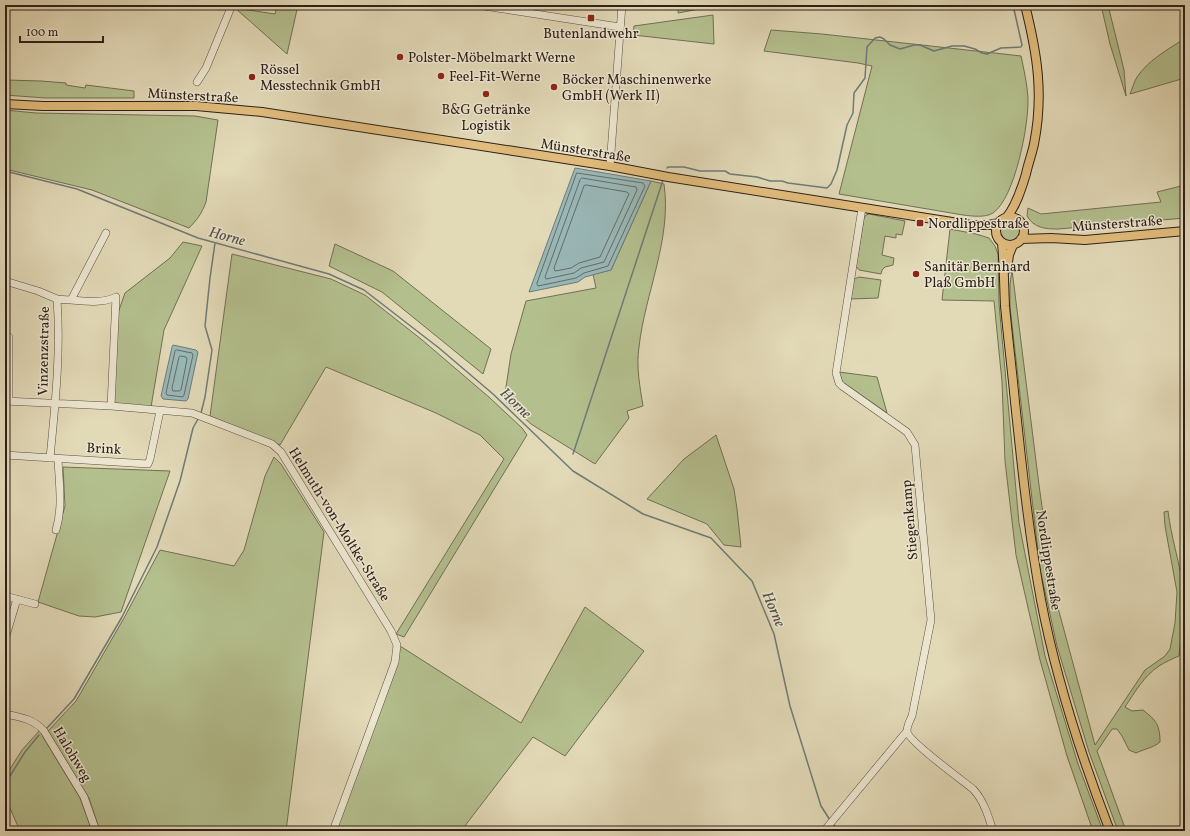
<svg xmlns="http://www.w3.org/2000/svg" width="1190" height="836" font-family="Vollkorn,serif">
<rect width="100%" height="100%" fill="#e2d9b7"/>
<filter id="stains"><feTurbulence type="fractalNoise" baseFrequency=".005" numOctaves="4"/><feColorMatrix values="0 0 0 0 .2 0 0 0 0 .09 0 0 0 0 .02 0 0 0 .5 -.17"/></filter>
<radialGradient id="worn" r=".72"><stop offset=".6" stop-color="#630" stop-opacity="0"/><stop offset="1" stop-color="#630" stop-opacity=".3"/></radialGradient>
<path fill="#b4bf8e" stroke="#717054" d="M277,5H298L287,54L235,8L275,14Z
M679,5H715V6L678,13Z
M1101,5H1108L1124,70L1126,96L1110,44Z
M713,15L714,44L633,35L634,26Z
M771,30L822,34L1021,56C1024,70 1027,83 1028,98C1029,124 1015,198 993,213C985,218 972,216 963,215L839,194L872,66L858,63L764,51Z
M1181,41L1185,49V78L1130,94C1132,89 1134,82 1137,77C1148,61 1165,51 1181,41Z
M5,80L41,81L66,83V85L85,88L86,85L134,91V98H45L5,95Z
M5,110L36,113L195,116L218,120L206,202C202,213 197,220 189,228L92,190L5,169Z
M651,181L664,184C672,239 645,293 639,347C636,367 640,387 643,406L627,411L629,418L595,464L531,424L504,400L511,354L526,301L596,288L593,274L611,270Z
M1185,185V218L1058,229C1045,229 1034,228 1027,216L1028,208L1041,214L1161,202L1157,192Z
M869,214L905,221L902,235L896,234V238L885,236L882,255L894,258L893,265L885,267L882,270L881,274L859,270L856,266L864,218L866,215Z
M999 232a11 11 0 1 1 22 0a11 11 0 1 1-22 0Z
M950,229L976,234L989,238L995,246L998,254L999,304L1019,523L1045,656L1078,764L1103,831H1093L1067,756L1040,660L1016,555L1005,461L1002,382L994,301L942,300Z
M183,242L202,246L164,330L151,407L112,404L118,313L125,293L170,258Z
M335,244L393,271L491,349L483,374L382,292L329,266Z
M232,254L331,279L365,295L421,339L490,398L522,428L527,435L404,637L396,634L504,459L480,435L436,413L326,367L280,445L210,416Z
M1012,270L1039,485L1054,593L1095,745L1145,670L1165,656L1170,649L1175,623L1177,592L1165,526L1164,512L1168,511C1171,536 1179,561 1183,586C1186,606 1181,635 1179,656C1172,659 1165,662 1159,666C1144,676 1135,692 1125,707L1132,711L1143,710C1156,720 1160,725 1160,742C1153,748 1144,749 1136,753L1129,750L1122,736L1117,729H1112L1097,751L1126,831H1118L1089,752L1057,646L1040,569L1010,307V284Z
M859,277L881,280L878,298L850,299L854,279Z
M839,372L877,377L887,413L844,383L842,381Z
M716,435L734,489L737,509L741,547L724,545L707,524L647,499L684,459Z
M274,457L281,464L324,532L286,831H100L89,798L48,731L76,701L124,618L160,550L234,566L244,550L265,476Z
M63,467L170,471L121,612L95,617L79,616L38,602L65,506Z
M585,607L644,651L565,756L533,737L461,831H336L400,646L521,723Z
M40,730L43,737L80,798L92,831H20L5,797V777L22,750Z"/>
<path fill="#99b8b8" stroke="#6e7b78" d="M575,168L651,181L611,270L585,277L578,282L529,292Z
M173,345L196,350L198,352L188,399L186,401L163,399L161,396L172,347Z"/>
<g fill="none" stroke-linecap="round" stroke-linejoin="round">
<path stroke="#646c68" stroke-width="1" d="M577,173L643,183L645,186L608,266L584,273L576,278L538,286L537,284Z
M582,178L636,187L637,190L604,262L581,268L574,273L546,279L545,277L580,180Z
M586,185L627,192L629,194L600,257L579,263L571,268L555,271L554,268L584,186Z
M177,350L192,353L193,355L184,395L183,397L167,395L166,393L175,351Z
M181,356L186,357L187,359L181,390L179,391H173L172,388L179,357Z"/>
<path stroke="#6e7b78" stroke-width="1.5" d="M667,168L668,167H684L700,171H725L730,174L757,177L770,181H782L788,183L827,188L831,184L837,170L847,125L853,113L854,93L865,78L867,47L875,38L880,37L884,39L890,45L900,49L914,45H920L934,51L952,46H964L975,49L982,53L987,54L1001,48L1021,47L1022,45L1013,5
M5,171L77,189L198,238L329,274L364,290L439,348L493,394L573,471L643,514L711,538L752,581L774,634L790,706L821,806L830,820
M201,413L205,397L212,350L205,326L210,278L215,243
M573,454L663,180
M47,728L74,699L122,617L157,547L180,481L193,428L198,419
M5,784L25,752L39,735
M833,824L838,831"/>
<g stroke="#5b4e40" stroke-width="8">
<path id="minor" d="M477,5L620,27
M197,82L206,68L232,5
M610,166L622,5
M862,208L836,373L839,383L842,386L907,432L915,445L931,620L912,716C910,720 907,726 907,731C907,740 963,781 973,789C984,801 988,815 993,831
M5,281L38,291L57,299C61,352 55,406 50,458
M57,299C76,300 99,305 116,297L111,406
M71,300L106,233
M5,335L9,337V401
M5,401L111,406L192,413L272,444L281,452L391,631L397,645L395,662L333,831
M5,455L148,464L150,459L160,411
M56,530C63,507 59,483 58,459
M5,596L35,604
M5,639L17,599
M5,714C20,717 34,719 44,731L84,797L96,831
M824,831L907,731"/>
</g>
<g stroke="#2e2019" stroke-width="10">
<path id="major" d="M5,104L43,106H196L262,112L610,166L668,177L971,225H989L999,223
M996 231a14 14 0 1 1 28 0a14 14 0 1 1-28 0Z
M1006,218C1016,207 1022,187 1026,174C1028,164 1032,154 1034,144C1044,94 1037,53 1025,5
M1021,239L1051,238L1085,240L1185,231
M1002,243C1004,264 1004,285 1005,306C1008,338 1012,370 1015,402C1022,468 1029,535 1041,600C1056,679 1081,756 1110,831
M1007,269L1009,255L1013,245"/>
</g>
<use href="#minor" stroke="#ece6d0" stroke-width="7"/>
<use href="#major" stroke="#e1bc7c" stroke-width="8"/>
</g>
<g fill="#8f2418" stroke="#ece6d0" stroke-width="1.5">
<rect x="587" y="14" width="8" height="8" rx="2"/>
<circle cx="400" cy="57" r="4"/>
<circle cx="441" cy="76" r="4"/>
<circle cx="252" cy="77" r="4"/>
<circle cx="554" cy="87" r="4"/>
<circle cx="486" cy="94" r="4"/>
<rect x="916" y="219" width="8" height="8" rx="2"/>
<circle cx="916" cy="274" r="4"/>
</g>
<g text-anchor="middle" stroke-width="3" stroke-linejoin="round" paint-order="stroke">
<g font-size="14" fill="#2e2019" stroke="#ece6d0" text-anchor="start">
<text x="591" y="38" text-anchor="middle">Butenlandwehr</text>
<text x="408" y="62">Polster-Möbelmarkt Werne</text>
<text x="260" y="74">Rössel<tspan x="260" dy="16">Messtechnik GmbH</tspan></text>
<text x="449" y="81">Feel-Fit-Werne</text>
<text x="562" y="84">Böcker Maschinenwerke<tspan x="562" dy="16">GmbH (Werk II)</tspan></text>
<text x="486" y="114" text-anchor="middle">B&amp;G Getränke<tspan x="486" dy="16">Logistik</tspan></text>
<text x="928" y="228">Nordlippestraße</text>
<text x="924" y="271">Sanitär Bernhard<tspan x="924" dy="16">Plaß GmbH</tspan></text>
</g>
<g font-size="14" fill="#2e2019" stroke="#ece6d0">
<text transform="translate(193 95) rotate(3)" y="5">Münsterstraße</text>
<text transform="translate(586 150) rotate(9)" y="5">Münsterstraße</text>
<text transform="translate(1117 223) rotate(-4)" y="5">Münsterstraße</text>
<text transform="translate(43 351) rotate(-89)" y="5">Vinzenzstraße</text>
<text transform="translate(104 448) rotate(3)" y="5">Brink</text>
<text transform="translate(909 520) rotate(-95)" y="5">Stiegenkamp</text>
<text transform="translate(340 524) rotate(58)" y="5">Helmuth-von-Moltke-Straße</text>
<text transform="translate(1049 560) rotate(81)" y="5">Nordlippestraße</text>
<text transform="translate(73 754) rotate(59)" y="5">Halohweg</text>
</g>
<g font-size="15" font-style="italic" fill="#4e4e49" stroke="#ece6d0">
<text transform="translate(227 236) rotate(15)" y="5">Horne</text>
<text transform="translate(516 403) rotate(44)" y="5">Horne</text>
<text transform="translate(774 609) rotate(67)" y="5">Horne</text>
</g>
</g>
<rect width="1190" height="836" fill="none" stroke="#e2d9b7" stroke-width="20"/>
<rect x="6" y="6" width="1178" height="824" fill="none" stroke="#2e2019" stroke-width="2"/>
<rect x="10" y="10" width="1170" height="816" fill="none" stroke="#2e2019"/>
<path d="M20 36v6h83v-6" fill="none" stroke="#2e2019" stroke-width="2"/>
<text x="26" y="36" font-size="12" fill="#2e2019" stroke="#ece6d0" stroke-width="3" paint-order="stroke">100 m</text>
<rect width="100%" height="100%" filter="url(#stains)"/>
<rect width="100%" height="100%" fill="url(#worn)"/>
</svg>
